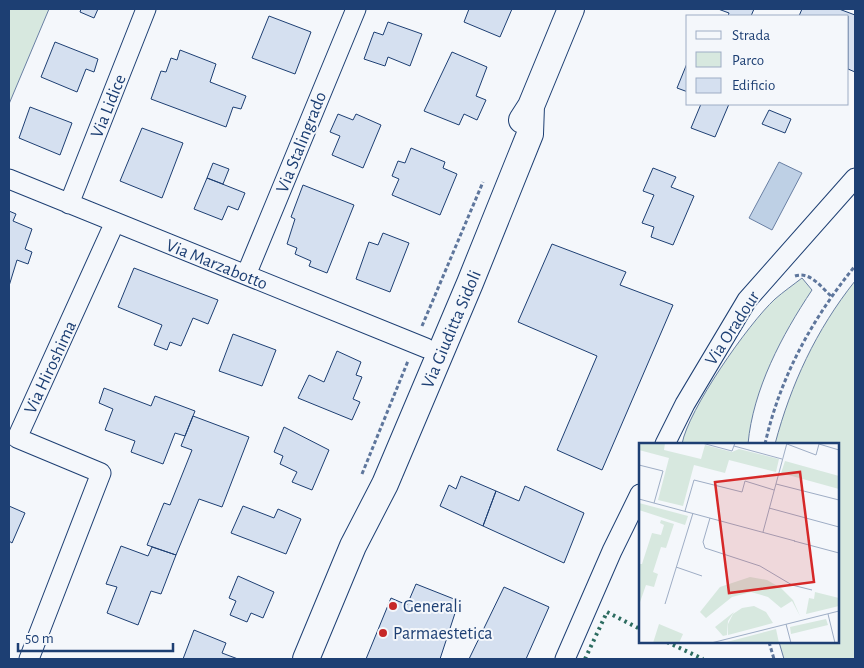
<svg xmlns="http://www.w3.org/2000/svg" width="864" height="668" font-family="'Alegreya Sans',sans-serif">
<rect width="100%" height="100%" fill="#f4f7fb"/>
<path fill="#d7e8df" stroke="#687fa3" d="M9,9H49L9,104Z
M802,278L812,290C782,335 753,389 748,444H682C688,410 748,324 775,299C783,292 793,285 802,278Z
M855,281V659H784L779,642H838V444H775C791,384 816,330 855,281Z"/>
<path fill="#bed0e5" stroke="#687fa3" d="M779,162L802,173L772,230L749,218Z"/>
<path fill="#d5e0f0" stroke="#1d3f73" d="M81,9H98L94,18L80,12Z
M469,9H512L500,37L464,22Z
M718,9H754L751,16H728L729,13Z
M802,9H839L855,15V72L848,69V16H799Z
M269,16L311,32L295,74L252,58Z
M388,22L422,34L410,66L388,57L385,66L364,59L374,32L383,35Z
M55,42L98,59L94,72L86,69L77,92L41,77Z
M180,50L216,64L210,82L246,96L241,109L233,107L226,127L151,99L161,71L166,72L171,58L177,60Z
M452,52L487,67L476,96L486,100L477,120L464,114L459,125L424,111Z
M688,61V92L677,88Z
M701,104H729L715,137L691,128Z
M30,107L72,123L60,155L19,138Z
M769,110L791,119L785,133L762,124Z
M338,114L353,120L356,114L381,125L363,168L332,155L340,136L330,132Z
M142,128L183,143L162,198L120,181Z
M411,148L445,162L443,168L457,174L440,215L392,195L399,179L392,176L398,161L405,163Z
M213,163L229,169L223,184L207,178Z
M653,168L676,177L671,187L694,196L673,245L651,237L654,227L642,223L654,195L643,191Z
M207,178L245,193L238,210L228,206L222,220L194,209Z
M303,185L354,205L327,273L309,266L311,261L295,254L297,248L287,244L295,219L291,217Z
M9,211L16,214L13,221L32,229L25,249L32,252L28,264L17,260L9,286Z
M383,233L409,243L390,292L356,279L369,242L378,245Z
M552,244L626,272L620,285L673,305L602,470L557,450L597,356L518,322Z
M134,268L218,300L208,324L193,318L181,346L170,342L167,350L154,345L162,325L118,307Z
M233,334L276,350L262,386L219,371Z
M337,351L361,362L356,375L362,377L353,399L360,402L352,420L298,398L309,375L324,382Z
M104,388L151,406L155,396L195,411L185,436L175,433L163,464L131,452L135,441L105,430L113,409L99,403Z
M193,416L249,437L222,507L199,499L176,555L147,545L164,503L170,505L192,450L181,446Z
M284,427L329,450L312,490L292,482L297,472L280,464L283,456L274,452Z
M461,476L496,491L483,526L440,506L449,485L456,489Z
M525,486L584,513L564,563L483,526L496,491L519,501Z
M9,506L25,513L12,543L9,541Z
M243,506L274,518L278,509L301,519L286,554L231,533Z
M121,546L148,556L152,547L176,555L161,594L151,591L138,625L107,613L117,587L106,584Z
M238,576L274,592L263,618L251,613L247,622L230,615L236,601L229,598Z
M416,584L459,601L440,659H366L391,598L407,605Z
M504,587L549,607L526,659H469Z
M194,630L226,643L222,653L238,659H183Z"/>
<g fill="none" stroke-linecap="round" stroke-linejoin="round">
<g stroke="#1d3f73" stroke-width="21">
<path id="street" d="M9,179L426,348
M69,204L146,9
M246,275L356,9
M665,444L685,404L747,300L855,178
M29,659L101,473L17,438L115,222
M565,659L612,551L640,494"/>
</g>
<g stroke="#1d3f73" stroke-width="28">
<path id="secondary" d="M522,120L531,106L571,9
M306,659L353,546L385,484L470,283L530,134L531,106"/>
</g>
<path stroke="#5e769c" stroke-width="3" stroke-dasharray="4 2.5" stroke-linecap="butt" d="M795,276C810,271 821,287 831,296
M422,326L483,182
M765,444C780,377 812,319 855,266
M362,474L408,361
M769,642L774,659"/>
<use href="#street" stroke="#f4f7fb" stroke-width="19"/>
<use href="#secondary" stroke="#f4f7fb" stroke-width="26"/>
<path stroke="#2c6c60" stroke-width="4" stroke-dasharray="2.5 4" stroke-linecap="butt" d="M667,642L703,659
M585,659L607,612L640,629"/>
</g>
<g fill="#c62828" stroke="#f4f7fb" stroke-width="2">
<circle cx="393" cy="606" r="5"/>
<circle cx="383" cy="633" r="5"/>
</g>
<g text-anchor="middle" stroke-width="4" stroke-linejoin="round" paint-order="stroke">
<g font-size="18" fill="#1d3f73" stroke="#f4f7fb">
<text transform="translate(108 106) rotate(-68)" y="6">Via Lidice</text>
<text transform="translate(301 142) rotate(-68)" y="6">Via Stalingrado</text>
<text transform="translate(217 264) rotate(22)" y="6">Via Marzabotto</text>
<text transform="translate(732 328) rotate(-57)" y="6">Via Oradour</text>
<text transform="translate(451 329) rotate(-67)" y="6">Via Giuditta Sidoli</text>
<text transform="translate(50 367) rotate(-65)" y="6">Via Hiroshima</text>
</g>
<g font-size="18" fill="#1d3f73" stroke="#f4f7fb" text-anchor="start">
<text x="403" y="612">Generali</text>
<text x="393" y="639">Parmaestetica</text>
</g>
</g>
<g transform="translate(639 443)">
<rect width="200" height="200" fill="#f4f7fb"/>
<path d="M0,0H26L25,7L62,16L66,2L93,9L100,6L140,16L137,29L90,17L86,30L55,22L44,63L19,57L30,15L0,7ZM146,18L200,33V46L142,30ZM0,60L49,73L46,82L0,67ZM22,77L35,81L27,105L22,104L14,129L19,131L15,144L7,142L0,162V121H3L13,90L22,92L25,82L21,80ZM111,134L128,137L142,145L154,157L161,173L153,158L142,165L129,154L112,149L93,154L67,175L61,169L81,144ZM176,149L200,155V163L167,171L170,155L175,156ZM115,163L127,169L134,180L89,192V181L94,171L103,165ZM95,169L89,178L88,192L84,193L76,184ZM187,176L189,182L152,191L151,184ZM20,181L44,191L40,200H14ZM137,186L140,200H84Z" fill="#d7e8df"/>
<path fill="none" stroke="#9eadc5" stroke-width="1" d="M63,0L93,8L96,0M148,1L177,12L180,1L200,7M95,3L143,16M0,22L24,28L15,60M137,41L200,57M0,56L156,98M130,65L200,84M46,68L55,37L103,49L106,38L135,47M71,75L64,99L66,105L121,123L153,142L173,147M124,89L148,0M155,98L200,110M37,124L63,133M26,161L54,70M189,171L196,200M147,181L152,200M72,200L200,168"/>
<path fill="#d62828" fill-opacity="0.15" stroke="#d62828" stroke-width="2.5" d="M161,29L175,139L90,150L76,39Z"/>
<rect width="200" height="200" fill="none" stroke="#1d3f73" stroke-width="2.5"/>
</g>
<rect width="864" height="668" fill="none" stroke="#1d3f73" stroke-width="20"/>
<rect x="686" y="15" width="162" height="90" fill="#f4f7fb" stroke="#9eadc5"/>
<rect x="696" y="31" width="25" height="8" fill="#f4f7fb" stroke="#9eadc5"/>
<text x="732" y="40" font-size="15" fill="#1d3f73">Strada</text>
<rect x="696" y="52" width="25" height="15" fill="#d7e8df" stroke="#9eadc5"/>
<text x="732" y="65" font-size="15" fill="#1d3f73">Parco</text>
<rect x="696" y="78" width="25" height="15" fill="#d5e0f0" stroke="#9eadc5"/>
<text x="732" y="90" font-size="15" fill="#1d3f73">Edificio</text>
<path d="M18 643v8h155v-8" fill="none" stroke="#1d3f73" stroke-width="2.5"/>
<text x="25" y="643" font-size="15" fill="#1d3f73" stroke="#f4f7fb" stroke-width="4" paint-order="stroke">50 m</text>
</svg>
